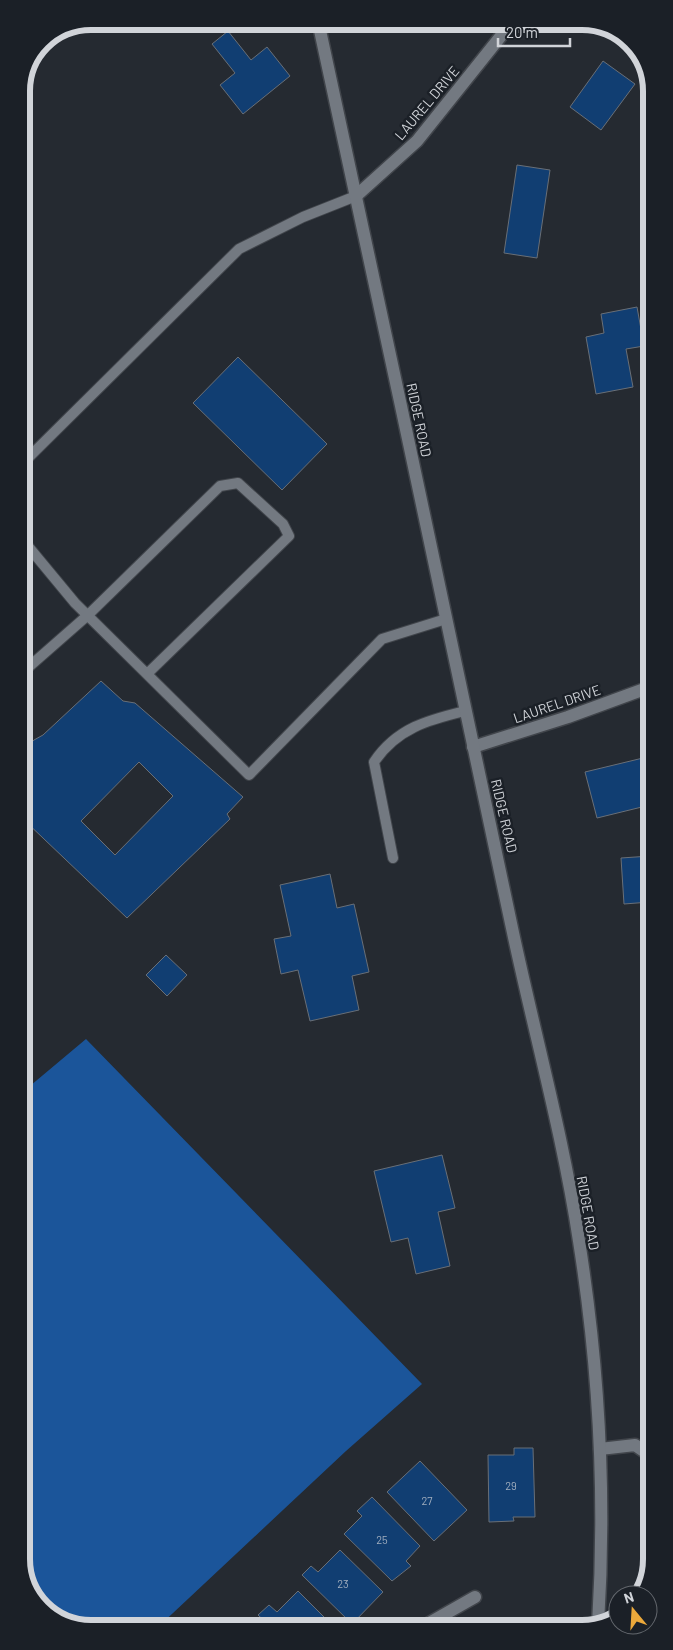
<svg xmlns="http://www.w3.org/2000/svg" width="673" height="1650" font-family="Barlow,sans-serif">
<rect width="100%" height="100%" fill="#252a31"/>
<path fill="#1b559a" d="M86,1039L422,1384L346,1451L157,1628L86,1629L48,1614L25,1581L24,1091Z"/>
<path fill="#113e72" stroke="#696f77" fill-rule="evenodd" d="M228,31L251,60L267,47L290,76L243,114L220,85L235,73L212,44Z
M603,61L635,84L601,130L570,107Z
M517,165L550,170L537,258L504,253Z
M637,307L644,346L626,349L633,387L596,394L586,337L604,333L601,314Z
M238,357L327,444L282,490L193,403Z
M101,681L123,701L135,703L243,797L227,814L230,819L127,918L23,819V750L34,740L43,735ZM139,762L173,796L115,855L81,821Z
M643,758L650,786V805L597,818L585,772Z
M650,856V902L624,904L621,858Z
M330,874L337,908L354,904L369,972L352,976L359,1010L310,1021L298,970L281,974L274,939L291,936L280,885Z
M166,955L187,975L167,996L146,975Z
M442,1155L455,1208L438,1212L450,1266L416,1274L408,1238L391,1242L374,1171Z
M514,1448H533L535,1517H513L514,1521L489,1522L488,1455H514Z
M420,1461L467,1510L434,1541L387,1492Z
M372,1497L420,1546L406,1561L411,1566L392,1581L344,1534L362,1516L357,1511Z
M340,1550L383,1592L352,1624L302,1575L311,1566L318,1572Z
M298,1591L334,1627H271L258,1615L269,1605L277,1612Z"/>
<g fill="none" stroke-linecap="round" stroke-linejoin="round">
<g stroke="#41454b" stroke-width="12">
<path id="service" d="M22,464L239,249L303,217L356,196
M22,539L75,603L249,775L382,639L446,619
M23,672L88,615L220,486L238,483L283,524L289,536L147,674
M393,858L374,762C397,728 428,720 465,711"/>
</g>
<g stroke="#41454b" stroke-width="15">
<path id="minor" d="M356,196L417,141L513,21
M473,747L568,717L650,687
M600,1449L635,1445L651,1456
M424,1626L475,1597"/>
</g>
<g stroke="#41454b" stroke-width="15">
<path id="tertiary" d="M318,21C383,323 449,626 512,928C534,1032 563,1135 579,1241C599,1367 606,1497 598,1625"/>
</g>
<use href="#service" stroke="#737981" stroke-width="10"/>
<use href="#minor" stroke="#737981" stroke-width="12"/>
<use href="#tertiary" stroke="#737981" stroke-width="12"/>
</g>
<g text-anchor="middle" stroke-width="5" stroke-linejoin="round" paint-order="stroke">
<g font-size="11" fill="#a1aebf">
<text x="511" y="1490">29</text>
<text x="427" y="1505">27</text>
<text x="382" y="1544">25</text>
<text x="343" y="1588">23</text>
</g>
<g font-size="14" fill="#d1d4d9" stroke="#1b2027">
<text transform="translate(427 103) rotate(-50)" y="5">LAUREL DRIVE</text>
<text transform="translate(419 420) rotate(78)" y="5">RIDGE ROAD</text>
<text transform="translate(557 704) rotate(-19)" y="5">LAUREL DRIVE</text>
<text transform="translate(504 816) rotate(77)" y="5">RIDGE ROAD</text>
<text transform="translate(588 1213) rotate(80)" y="5">RIDGE ROAD</text>
</g>
</g>
<path d="M0 0H673V1650H0ZM91 30H582A61 61 0 0 1 643 91V1559A61 61 0 0 1 582 1620H91A61 61 0 0 1 30 1559V91A61 61 0 0 1 91 30Z" fill="#1b2027" fill-rule="evenodd"/>
<path fill="none" stroke="#d1d4d9" stroke-width="6" d="M91 30H582A61 61 0 0 1 643 91V1559A61 61 0 0 1 582 1620H91A61 61 0 0 1 30 1559V91A61 61 0 0 1 91 30Z"/>
<g transform="translate(633 1610) rotate(342)"><circle r="24" fill="#1b2027" stroke="#64686e"/>
<path d="M0-4L9 19L0 12L-9 19Z" fill="#eca93b"/>
<text y="-8" font-size="14" font-weight="bold" text-anchor="middle" fill="#d1d4d9">N</text>
</g>
<path d="M498 38v8h72v-8" fill="none" stroke="#d1d4d9" stroke-width="2.5"/>
<text x="506" y="38" font-size="15" fill="#d1d4d9" stroke="#1b2027" stroke-width="4" paint-order="stroke">20 m</text>
</svg>
